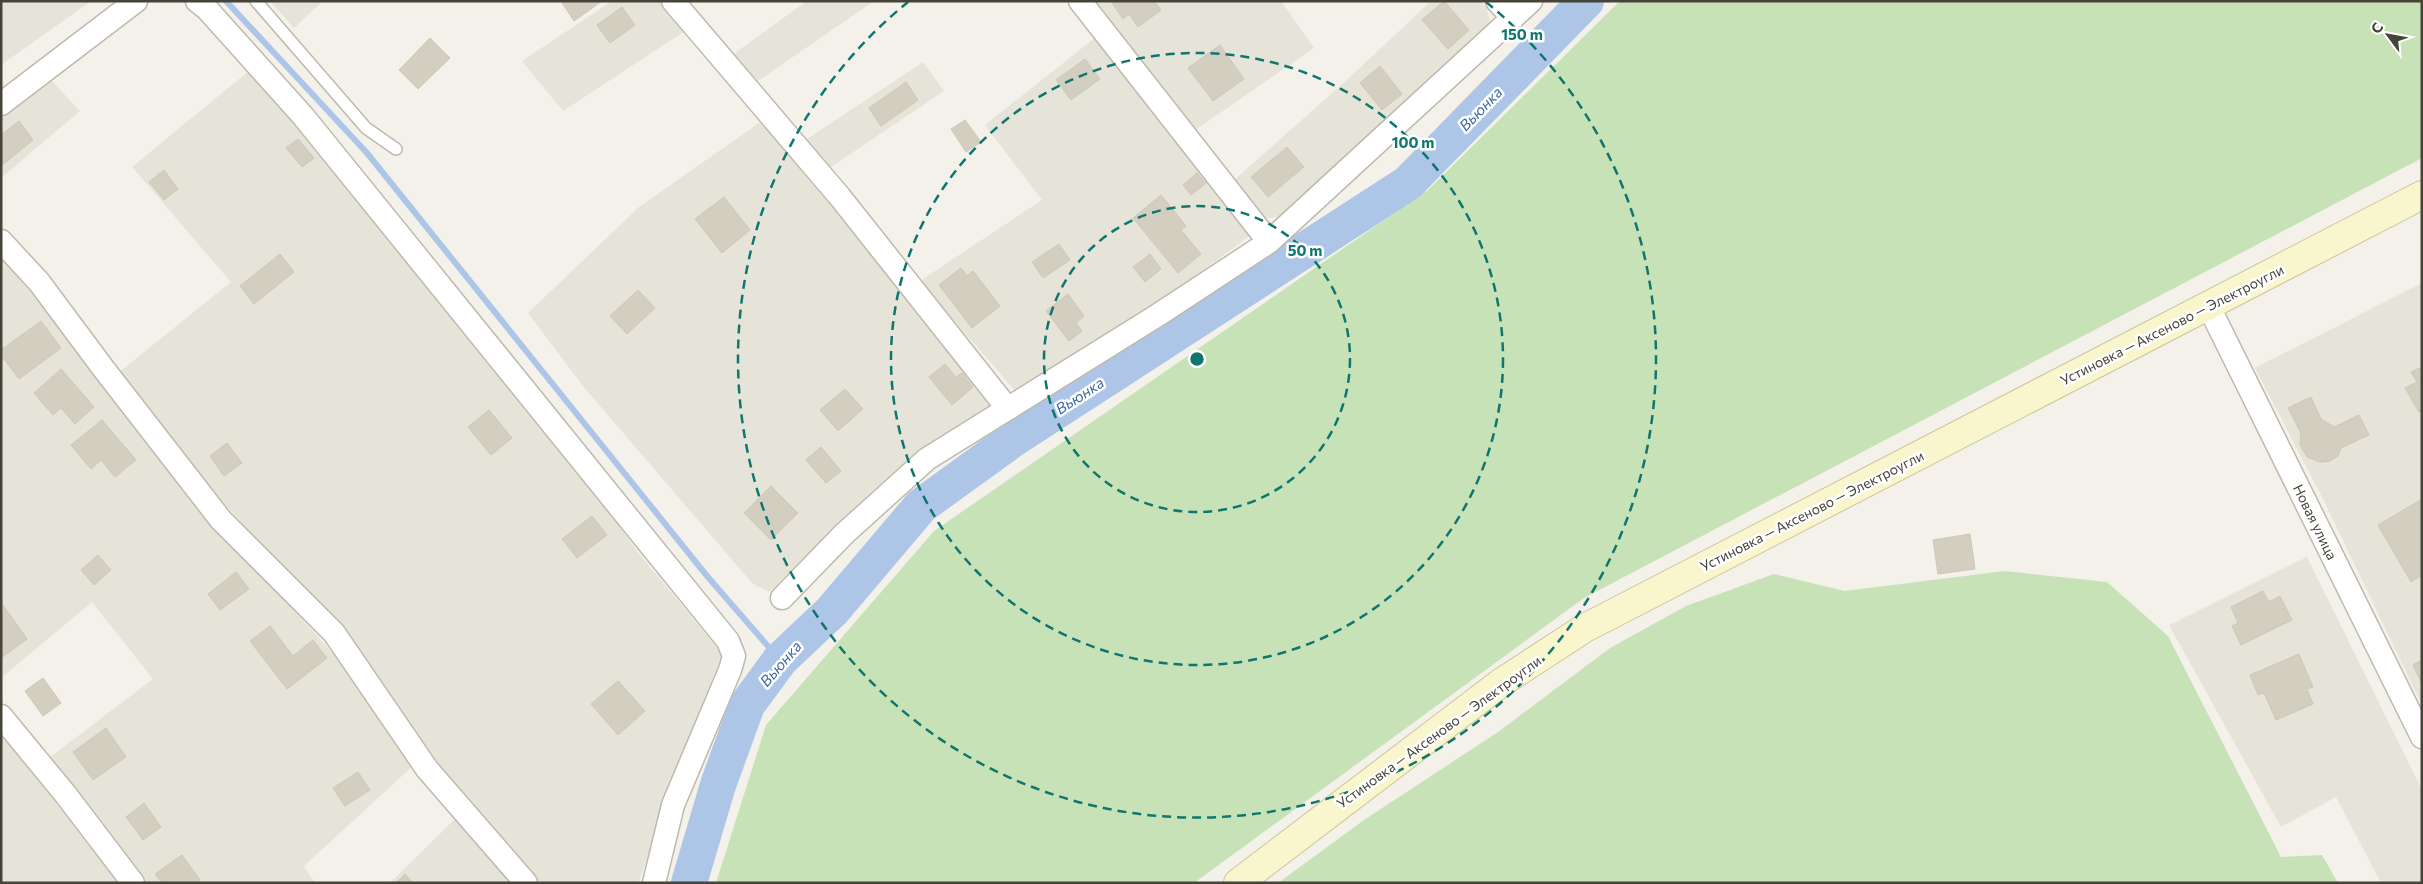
<svg xmlns="http://www.w3.org/2000/svg" width="2423" height="884" font-family="Commissioner,sans-serif">
<rect width="100%" height="100%" fill="#f3f1e9"/>
<path fill="#e6e4d8" d="M1,1H91L1,65Z
M270,1H323L294,28Z
M612,1H661L685,31L563,111L522,61Z
M807,1H874L758,81L732,55Z
M1092,1H1286L1283,4L1314,48L1194,131Z
M1431,1H1480L1487,9L1491,26L1281,216L1264,219L1231,183L1348,79Z
M1096,37L1252,234L1140,317L1017,393L920,281L1042,200L985,125Z
M923,62L944,91L828,169L804,141Z
M250,70L557,442L640,555L722,654L638,883H541L421,748L269,554L187,461L118,373L231,282L132,167Z
M50,79L80,111L1,178V118Z
M762,121L995,403L925,447L870,493L769,592L753,584L583,386L528,313L639,207Z
M1,255L277,592L339,660L415,764L304,866L315,883H147L45,761L153,679L92,602L1,678Z
M2422,283V705L2323,499L2255,368Z
M2307,557L2422,790V883H2381L2336,797L2281,827L2169,625Z
M1,735L27,766L119,883H1Z
M458,816L512,883H390Z"/>
<path fill="#c7e2b7" d="M1620,1H2422V158L1584,598L1194,883H716L766,725L934,531L1428,190Z
M2005,571L2107,582L2168,636L2281,857L2322,855L2338,883H1278L1364,820L1498,732L1610,648L1686,606L1774,574L1845,591Z"/>
<g fill="none" stroke-linecap="round" stroke-linejoin="round">
<path stroke="#adc6e8" stroke-width="6" d="M226,1L367,153L707,576L780,660"/>
<path stroke="#adc6e8" stroke-width="36" d="M689,883L718,785L747,705L780,660L832,611L921,506L1012,440L1408,183L1586,1"/>
</g>
<path fill="#d3cfc0" stroke="#cdc7b4" d="M561,1H602L574,21Z
M1114,1H1154L1161,10L1138,27L1129,14L1123,19L1112,3Z
M1444,1L1469,30L1448,49L1422,20Z
M622,7L635,25L610,43L597,25Z
M430,38L450,58L418,89L399,70Z
M1220,45L1244,79L1213,101L1188,68Z
M1085,59L1100,79L1071,100L1056,80Z
M1380,66L1402,94L1382,110L1360,83Z
M906,82L918,100L881,126L869,108Z
M965,120L981,142L966,152L951,129Z
M19,121L33,140L1,166V135Z
M298,139L314,158L302,167L286,148Z
M1287,147L1304,167L1268,197L1251,177Z
M164,170L178,189L164,200L149,182Z
M1197,173L1206,183L1191,195L1183,185Z
M1161,195L1186,226L1181,230L1201,254L1178,273L1133,218Z
M724,197L750,230L722,253L695,219Z
M1059,244L1070,260L1043,278L1032,262Z
M280,254L294,272L254,304L240,286Z
M1150,254L1161,269L1145,282L1133,267Z
M961,268L967,276L973,271L1000,306L972,328L939,285Z
M638,290L655,308L627,334L610,316Z
M1068,294L1084,316L1076,323L1082,331L1069,341L1046,311Z
M41,321L61,348L19,379L1,355V350Z
M945,364L956,377L962,373L973,387L952,405L929,377Z
M2422,367V410L2419,412L2405,388L2417,382L2411,372Z
M61,369L94,407L75,424L61,408L53,415L34,393Z
M845,389L863,409L838,431L820,410Z
M2311,397L2321,419L2334,427L2359,415L2369,435L2341,448L2338,456L2330,461L2320,462L2307,457L2300,445L2301,433L2288,408Z
M489,410L512,438L491,455L468,427Z
M102,420L136,460L115,477L101,460L91,469L71,445Z
M227,443L242,463L224,476L210,456Z
M821,447L841,471L826,483L806,460Z
M771,486L798,513L771,540L744,513Z
M2422,499V575L2411,582L2378,525Z
M592,516L607,535L577,558L562,539Z
M1970,534L1975,569L1938,574L1933,540Z
M98,555L111,570L94,585L81,570Z
M236,572L249,589L220,610L208,594Z
M2263,591L2269,602L2280,596L2292,620L2241,645L2232,626L2238,623L2231,607Z
M3,605L27,639L1,658V607Z
M270,626L293,656L313,640L327,658L287,689L250,641Z
M2299,654L2313,687L2307,689L2313,704L2276,720L2264,693L2258,695L2250,675Z
M2422,660V684L2413,665Z
M43,678L61,703L43,716L25,691Z
M618,681L645,711L618,735L591,704Z
M106,728L126,757L93,780L73,752Z
M358,772L370,790L345,806L333,788Z
M144,803L161,827L143,840L126,817Z
M182,855L200,880L196,883H162L155,874Z
M405,874L413,883H396Z"/>
<g fill="none" stroke-linecap="round" stroke-linejoin="round">
<g stroke="#bdbaad" stroke-width="14">
<path id="lane" d="M256,1L366,128L396,149"/>
</g>
<g stroke="#bdbaad" stroke-width="25">
<path id="street" d="M197,1L207,9L303,116L728,641L734,656L730,670L673,805L654,883
M673,1L840,197L1008,409
M1080,1L1269,242
M1497,1L1513,18
M1,104L136,1
M1,241L39,282L103,368L221,520L334,633L427,769L526,883
M2209,307L2422,737
M782,598L844,534L927,459L1158,315L1269,242L1531,1
M1,716L66,795L133,883"/>
</g>
<g stroke="#cac69c" stroke-width="30">
<path id="secondary" d="M1238,883L1502,682L1585,628L2422,195"/>
</g>
<use href="#lane" stroke="#fff" stroke-width="11"/>
<use href="#street" stroke="#fff" stroke-width="22"/>
<use href="#secondary" stroke="#f9f5cd" stroke-width="28"/>
</g>
<g fill="none" stroke="#0f766e" stroke-width="2.5" stroke-dasharray="9 6">
<circle cx="1197" cy="359" r="153"/>
<circle cx="1197" cy="359" r="306"/>
<path d="M1486 2A459 459 0 1 1 908 2"/>
</g>
<g text-anchor="middle" stroke-width="5" stroke-linejoin="round" paint-order="stroke">
<g font-size="14" fill="#464338" stroke="#fff">
<text transform="translate(2172 325) rotate(-27)" y="5">Устиновка — Аксеново — Электроугли</text>
<text transform="translate(1812 511) rotate(-27)" y="5">Устиновка — Аксеново — Электроугли</text>
<text transform="translate(2315 522) rotate(64)" y="5">Новая улица</text>
<text transform="translate(1439 732) rotate(-36)" y="5">Устиновка — Аксеново — Электроугли</text>
</g>
<g font-size="15" font-style="italic" fill="#3d68a6" stroke="#fff">
<text transform="translate(1481 109) rotate(-46)" y="5">Вьюнка</text>
<text transform="translate(1080 396) rotate(-33)" y="5">Вьюнка</text>
<text transform="translate(781 664) rotate(-49)" y="5">Вьюнка</text>
</g>
</g>
<circle cx="1197" cy="359" r="8" fill="#0f766e" stroke="#fff" stroke-width="2.5"/>
<g font-size="15" text-anchor="middle" font-weight="bold" fill="#0f766e" stroke="#fff" stroke-width="5" stroke-linejoin="round" paint-order="stroke">
<text x="1522" y="40">150 m</text>
<text x="1413" y="148">100 m</text>
<text x="1305" y="256">50 m</text>
</g>
<rect width="2423" height="884" fill="none" stroke="#464338" stroke-width="5"/>
<g transform="translate(2388 35) rotate(302)" stroke="#ffffff" stroke-width="4" paint-order="stroke">
<path d="M0-4L9 19L0 12L-9 19Z" fill="#464338"/>
<text y="-8" font-size="14" font-weight="bold" text-anchor="middle" fill="#464338">С</text>
</g>
</svg>
